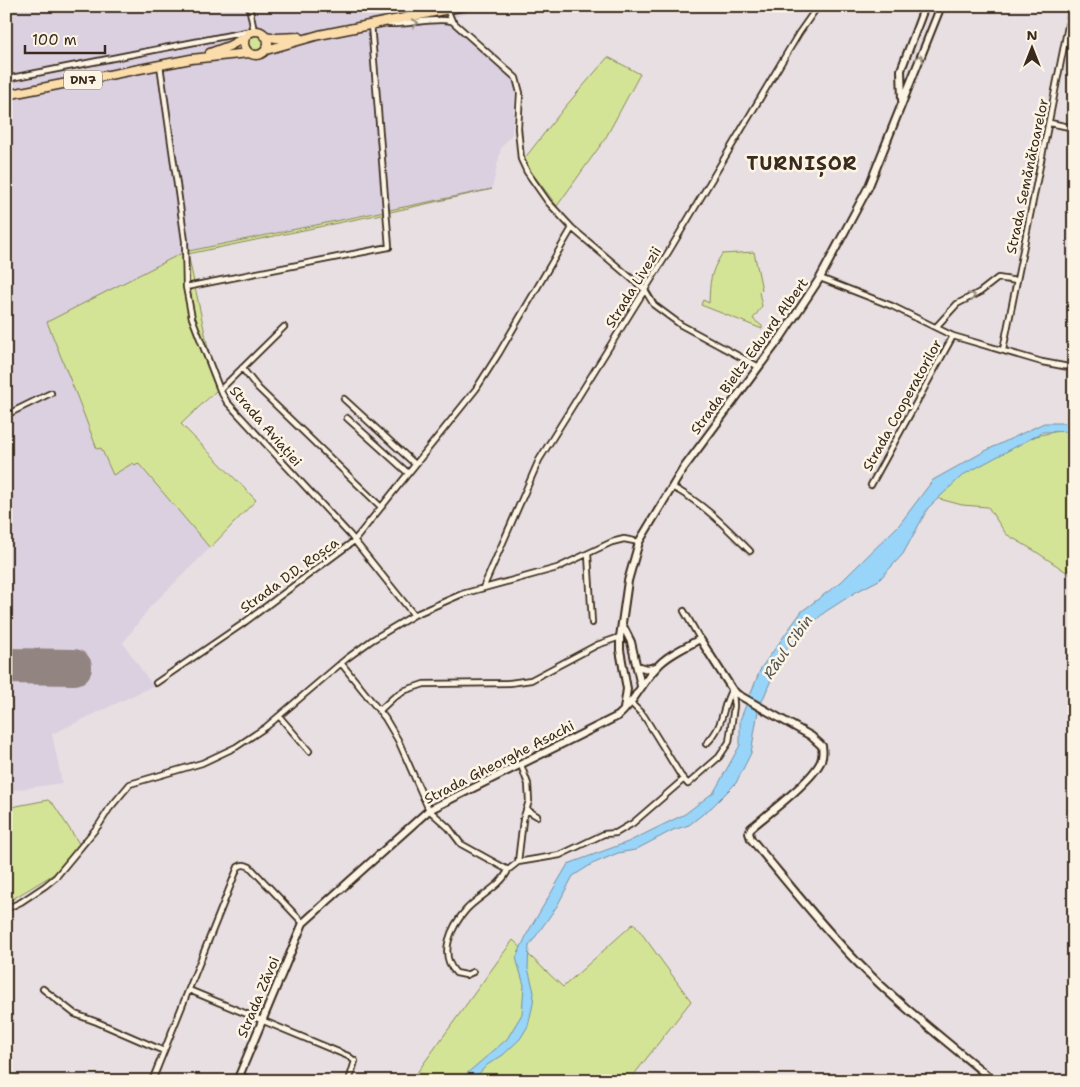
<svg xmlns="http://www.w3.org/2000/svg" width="1080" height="1087" font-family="'Shantell Sans',sans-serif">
<rect width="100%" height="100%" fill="#e8dfe2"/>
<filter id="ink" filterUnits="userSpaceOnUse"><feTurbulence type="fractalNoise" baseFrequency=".02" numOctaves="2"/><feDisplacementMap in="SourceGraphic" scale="10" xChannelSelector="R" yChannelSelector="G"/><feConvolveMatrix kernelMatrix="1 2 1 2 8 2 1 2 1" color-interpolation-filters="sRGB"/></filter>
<g filter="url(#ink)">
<path fill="#dad0e0" d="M6,6H492L454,17L516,78L512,134L501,148L492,189L184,252L78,399L97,449L100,448L113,475L133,462L138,463L210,548L149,608L123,643L153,686L52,734L62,783L6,791Z"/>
<path fill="#d4e497" stroke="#88875a" d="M246 43a10 10 0 1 1 20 0a10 10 0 1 1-20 0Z
M608,57L640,74L605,139L557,206L532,173L524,159L565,107Z
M492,189L386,213L188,254L217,390L181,424L256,500L210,548L138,463L135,465L133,463L113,475L101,448L97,449L78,399L47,322L184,252Z
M754,252L761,285L762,289L759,292L762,306L753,319L762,326V329L701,305L703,300L709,303C710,280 710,273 722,254Z
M1058,431H1074V577L1035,551L1006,534L988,507L962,505L936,498L967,467L1036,436Z
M48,800L54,805L80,845L54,874L6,903V808Z
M634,923L691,1001L629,1081H411L513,940L563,987Z"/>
<path fill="#99d4f9" stroke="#7390a1" d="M1044,423H1074V431L1043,432L963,475L928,508L903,554L879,580L856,592L825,612L800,634L781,656L758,711L751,753L736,783L712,807L689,825L673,830L635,850L618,853L592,864L573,876L557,906L529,946L528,968L534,992L533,1004L528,1026L520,1039L503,1055L487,1065L472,1081H458L507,1039L522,1014L524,985L516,958L528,932L568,864L628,842L685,814L714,792L740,745V720L761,668L802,611L841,582L899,525L933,480L985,451Z"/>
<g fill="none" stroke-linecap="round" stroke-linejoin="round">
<path stroke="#928480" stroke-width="36" d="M6,666L74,667"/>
<g stroke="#3b2a1e" stroke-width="8">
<path id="street" d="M249,6L254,31
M962,6L974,8L975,6
M447,9L452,21L516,78L520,93L518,128L521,159L527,172L548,202L572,228L645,290L654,305L681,325L759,367
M389,24C409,25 433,17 452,21
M160,65L185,241L186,287L192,318L220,390L227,402L350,535L414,615
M6,79L251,31
M1050,123L1074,128
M820,278L892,306L953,336L1042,362L1074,368
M186,287L389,247L371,24
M936,327L957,304L980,292L998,278L1017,281
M1003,350L1072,6
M242,368L258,388L381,507
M220,390L284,327
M344,399L415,464
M6,415L51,393
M347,418L408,473
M871,485L953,336
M672,487C702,502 726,527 750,551
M588,554L592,623
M483,588L539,460L669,251L799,33L818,6
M684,611L700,639
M341,663L385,718L398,740L429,810L449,828L461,844L508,870L518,862L560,855L604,834L616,833L633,823L684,779
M156,683L241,625L354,541L476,389L499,353L572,228
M631,703L644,716L681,776L688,784L719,757L729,742L734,706L733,691
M379,711L393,698L406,690L424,684L510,683L531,680L597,645L620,637
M279,716L309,751
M706,744C726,724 720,710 732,689
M527,810L537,816
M518,862L523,820L529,801L528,784L521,765
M6,909L21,902L45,886L56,877L99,825L109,809L130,784L202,763L236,747L266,727L346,659L372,640L414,615L462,594L557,568L612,542L624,539L639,542
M473,972L466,975L456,973C438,954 451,927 466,910C477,897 502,886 508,870
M43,989L75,1014L97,1022L164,1051
M189,990L348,1056L355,1061L349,1081
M239,1075L253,1081
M152,1081L238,867C243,864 245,865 250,867L303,923"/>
</g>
<g stroke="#3b2a1e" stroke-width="10">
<path id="secondary" d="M902,100L901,70L925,6
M622,624L631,642L641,686
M637,666L647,669L656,667
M624,709L627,689L620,650V637L628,581L639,542L683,469L781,337L820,278L869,186L941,6
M237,1081L303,923L429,810L618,716C634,703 642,682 657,667C667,655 686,647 700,639L732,689L737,694L811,736L822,746C823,752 823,756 821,761C813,780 769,813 751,828L749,833L751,839C785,879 818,922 855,960C898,1004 947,1042 994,1081"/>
</g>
<g stroke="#3b2a1e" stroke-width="11">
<path id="primary" d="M244 43a12 12 0 1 1 24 0a12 12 0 1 1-24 0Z
M265,36L276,38L299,37
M266,50L319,35L464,6
M210,53L229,46L244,38
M6,95L191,59L249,53"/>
</g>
<use href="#street" stroke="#fcf5e5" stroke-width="4.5"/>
<use href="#secondary" stroke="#fcf5e5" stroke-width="6"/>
<use href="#primary" stroke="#faddab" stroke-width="8"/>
</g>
<defs><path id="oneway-chevron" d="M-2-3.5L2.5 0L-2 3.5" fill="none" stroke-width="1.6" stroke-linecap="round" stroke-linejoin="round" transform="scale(1.25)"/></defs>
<g stroke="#9c9082">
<use href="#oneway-chevron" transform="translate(415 23) rotate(-6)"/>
<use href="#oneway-chevron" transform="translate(920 58) rotate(-68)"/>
<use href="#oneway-chevron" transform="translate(972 296) rotate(-27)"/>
</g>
</g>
<g text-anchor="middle" stroke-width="5" stroke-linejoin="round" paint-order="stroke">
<rect fill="#fcf5e5" stroke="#75675a" stroke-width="1" x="64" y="70.5" width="38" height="19" rx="4"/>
<g font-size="12" font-weight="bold" fill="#3b2a1e">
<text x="83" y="84">DN7</text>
</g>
<g font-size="14" fill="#3b2a1e" stroke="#fcf5e5">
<text transform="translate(1027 176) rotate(-78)" y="5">Strada Semănătoarelor</text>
<text transform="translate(633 287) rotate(-58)" y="5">Strada Livezii</text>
<text transform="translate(749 356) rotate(-54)" y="5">Strada Bieltz Eduard Albert</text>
<text transform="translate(902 405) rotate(-61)" y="5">Strada Cooperatorilor</text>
<text transform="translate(266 426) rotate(49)" y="5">Strada Aviației</text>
<text transform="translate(289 575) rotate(-36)" y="5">Strada D.D. Roșca</text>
<text transform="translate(499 762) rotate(-27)" y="5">Strada Gheorghe Asachi</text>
<text transform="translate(258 997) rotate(-67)" y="5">Strada Zăvoi</text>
</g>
<g font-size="15" font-style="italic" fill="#525455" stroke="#fcf5e5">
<text transform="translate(788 647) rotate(-55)" y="5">Râul Cibin</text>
</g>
<g font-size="19" font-weight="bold" letter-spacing="1" fill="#3b2a1e" stroke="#fcf5e5">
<text x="802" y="170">TURNIȘOR</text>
</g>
</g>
<rect width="1080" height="1087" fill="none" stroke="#fcf5e5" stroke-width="25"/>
<rect x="12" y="12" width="1055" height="1062" fill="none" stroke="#3b2a1e" stroke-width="2" filter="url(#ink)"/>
<g transform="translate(1032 48)" stroke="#fcf5e5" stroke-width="4" paint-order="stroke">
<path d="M0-4L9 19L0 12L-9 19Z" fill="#3b2a1e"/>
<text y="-8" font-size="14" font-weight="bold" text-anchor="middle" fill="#3b2a1e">N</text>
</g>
<path d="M25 45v8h80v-8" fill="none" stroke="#3b2a1e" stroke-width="2.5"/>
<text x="32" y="45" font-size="15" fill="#3b2a1e" stroke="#fcf5e5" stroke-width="4" paint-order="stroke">100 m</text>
</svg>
